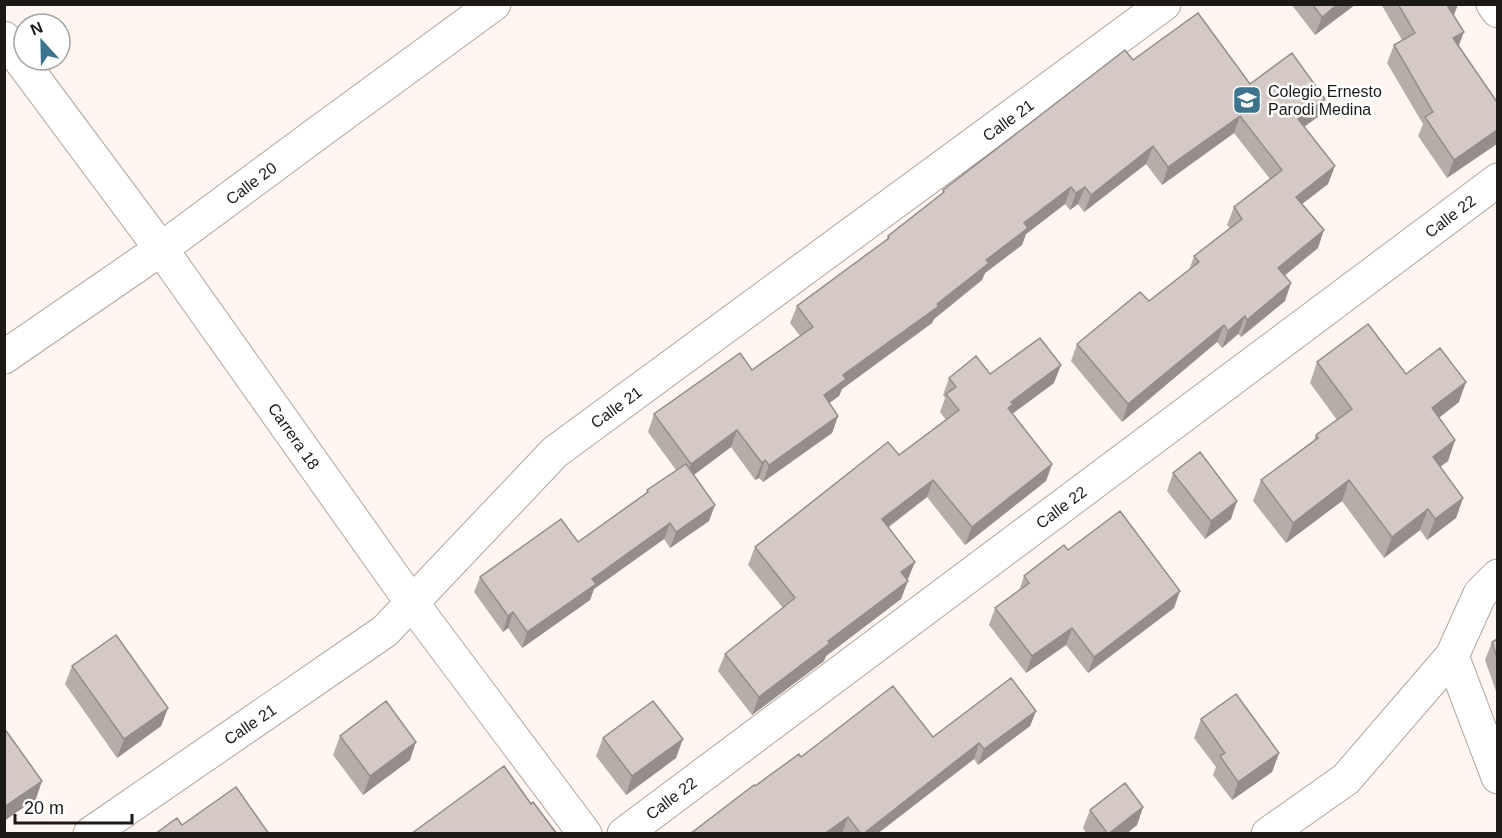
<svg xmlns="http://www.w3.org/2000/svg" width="1502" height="838" font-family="Arial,sans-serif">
<rect width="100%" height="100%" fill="#fff6f1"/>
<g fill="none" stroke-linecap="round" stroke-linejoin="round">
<g stroke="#b0a6a0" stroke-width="35">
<path id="street" d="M1493,4L1498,11
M4,38L161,249L412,603L585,834
M4,357L161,249L315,135L494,4
M1452,656L1498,777
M90,834L385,631L555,452L1164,4
M624,834L1498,180
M1268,834L1346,779L1452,656L1480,594L1498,576"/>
</g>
<use href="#street" stroke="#fff" stroke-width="33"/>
</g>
<path fill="#b6ada9" d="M1291,4H1356L1315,35Z
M1381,4H1458L1454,16L1459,46L1497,102L1447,178L1418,136L1423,124L1387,63L1394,45L1402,40Z
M1133,60L1250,84L1319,116L1304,127L1328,184L1302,204L1318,248L1284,275L1285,301L1241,337L1238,334L1222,348L1217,342L1122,422L1071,361L1077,344L1149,301L1189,270L1194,256L1230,228L1227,225L1234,207L1270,179L1234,133L1162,185L1146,164L1084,212L1078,204L1070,210L1065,204L1026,234L1022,245L985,273L982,280L934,319L932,323L842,389L839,396L829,403L838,416L832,433L763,482L759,478L755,480L731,447L694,475L709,521L670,548L664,539L594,589L590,600L522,648L508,628L503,632L474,592L480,577L578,542L646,494L647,490L676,470L648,432L654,414L752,370L800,336L790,323L797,306L886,241L888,236L942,194L943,190Z
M1317,362L1406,374L1459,402L1439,417L1455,440L1448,461L1440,467L1463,498L1456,518L1427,540L1420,530L1384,558L1342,501L1286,543L1253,501L1261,480L1314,440L1316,435L1337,420L1310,383Z
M990,374L1054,383L1012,414L1052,464L1046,481L965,545L927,497L889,527L908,579L907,580L901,599L826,656L824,661L752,715L718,671L725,654L783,608L748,565L755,547L899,455L946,420L940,412L945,398L943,395L949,378Z
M1173,473L1231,519L1205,539L1167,491Z
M1068,550L1174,608L1088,673L1066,645L1026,673L989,625L995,608L1019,591L1024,576Z
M1497,639V694L1485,660L1492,642Z
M72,666L168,708L161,726L117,758L65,684Z
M1036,711L1030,726L978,765L974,759L877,834H843L842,833L841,834H690L755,786L801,757L933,737Z
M1201,719L1279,753L1272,772L1232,800L1213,775L1216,767L1194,738Z
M340,736L410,760L363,795L333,755Z
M603,738L676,758L626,795L596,756Z
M1143,807L1137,825L1126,834H1087L1083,828L1090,810Z"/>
<path fill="#948d89" d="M1338,4H1356L1315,35L1322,17Z
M1449,4H1458L1453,16L1447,5Z
M1464,32L1457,50L1453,38Z
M1325,99L1319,116L1291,136L1298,119Z
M1240,116L1234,133L1162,185L1168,167Z
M1497,130V144L1447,178L1454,160Z
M1153,146L1146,164L1084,212L1091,195Z
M1335,166L1328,184L1289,214L1296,197Z
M1071,187L1065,204L1026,234L1022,245L985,273L982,280L934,319L932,323L842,389L839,396L817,412L824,395L843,375L937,304L986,260L1024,223Z
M1085,187L1078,204L1070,210L1076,193Z
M1324,230L1318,248L1272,286L1278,268Z
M1291,283L1285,301L1241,337L1247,320Z
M1245,316L1238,334L1222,348L1228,331Z
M1224,325L1217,342L1122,422L1128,404Z
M1061,365L1054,383L1008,417V408L1011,402Z
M1466,382L1459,402L1425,429L1432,408Z
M838,416L832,433L763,482L769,465Z
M737,430L731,447L684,482L691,464Z
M1455,440L1448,461L1425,478L1433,457Z
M765,460L759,478L755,480L762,463Z
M1052,464L1046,481L965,545L972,527Z
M933,480L927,497L876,536L882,519Z
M1349,480L1342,501L1286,543L1293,523Z
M1463,498L1456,518L1427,540L1435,519Z
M1237,501L1231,519L1205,539L1211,521Z
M715,505L709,521L670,548L676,532Z
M1428,509L1420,530L1384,558L1392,537Z
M670,523L664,539L594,589L590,600L522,648L527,632L592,579Z
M915,562L908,579L894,590L901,572Z
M908,581L901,599L826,656L824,661L752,715L759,697L828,641Z
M1180,591L1174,608L1088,673L1094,657Z
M513,612L508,628L503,632L508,616Z
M1072,628L1066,645L1026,673L1032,656Z
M168,708L161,726L117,758L124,739Z
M1036,711L1030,726L978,765L984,749Z
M683,739L676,758L626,795L632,776Z
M416,742L410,760L363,795L370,776Z
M979,743L974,759L877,834H863Z
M1279,753L1272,772L1232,800L1238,782Z
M42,781L36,799L4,821V807Z
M1143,807L1137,825L1126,834H1109Z
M848,817L842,833L841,834H824Z"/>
<path fill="#d4c9c4" stroke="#948d89" stroke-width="1.5" d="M1312,4H1338L1322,17Z
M1398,4H1449L1447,5L1464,32L1453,38L1497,102V130L1454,160L1425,117L1433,112L1394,45L1415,33Z
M1198,13L1250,84L1292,53L1325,99L1298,119L1335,166L1296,197L1324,230L1278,268L1291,283L1247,320L1245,316L1228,331L1224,325L1128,404L1077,344L1140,292L1149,301L1199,262L1194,256L1242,219L1234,207L1282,170L1240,116L1168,167L1153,146L1091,195L1085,187L1076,193L1071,187L1024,223L1028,228L986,260L989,263L937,304L939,306L843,375L846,379L824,395L838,416L769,465L765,460L762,463L737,430L691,464L654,414L740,353L752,370L813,327L797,306L889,238L888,236L944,192L943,190L1125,50L1133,60Z
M1368,324L1406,374L1440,348L1466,382L1432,408L1455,440L1433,457L1463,498L1435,519L1428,509L1392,537L1349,480L1293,523L1261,480L1318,438L1316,435L1352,409L1317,362Z
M1040,338L1061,365L1011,402L1013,404L1008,408L1052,464L972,527L933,480L882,519L915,562L901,572L908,581L828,641L830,643L759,697L725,654L795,598L755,547L888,442L899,455L959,410L946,394L956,387L949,378L976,356L990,374Z
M1200,452L1237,501L1211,521L1173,473Z
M686,464L715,505L676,532L670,523L592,579L596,584L527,632L513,612L508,616L480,577L561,519L578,542L648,492L647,490Z
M1120,511L1180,591L1094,657L1072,628L1032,656L995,608L1029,583L1024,576L1064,545L1068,550Z
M116,635L168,708L124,739L72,666Z
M1497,639V658L1492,642Z
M1011,678L1036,711L984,749L979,743L863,834H861L848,817L824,834H690L754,785L755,786L799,754L801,757L893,686L933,737Z
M1236,694L1279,753L1238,782L1220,756L1225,753L1201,719Z
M386,701L416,742L370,776L340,736Z
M653,701L683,739L632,776L603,738Z
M4,728L42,781L4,807Z
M504,766L531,804L533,802L557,834H411Z
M1125,783L1143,807L1108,834L1090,810Z
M236,787L269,834H155L177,818L182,825Z"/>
<defs>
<g id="school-square" transform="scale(1.5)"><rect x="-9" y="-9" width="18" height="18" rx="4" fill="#3c748e" stroke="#fff"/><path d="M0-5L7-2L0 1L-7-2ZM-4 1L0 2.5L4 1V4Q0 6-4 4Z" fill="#fff"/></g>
</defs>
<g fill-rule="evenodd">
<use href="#school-square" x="1247" y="100"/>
</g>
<g text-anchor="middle" stroke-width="5" stroke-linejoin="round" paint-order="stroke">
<g font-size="16" fill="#1d1917" stroke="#fff" text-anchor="start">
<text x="1268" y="97">Colegio Ernesto<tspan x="1268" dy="18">Parodi Medina</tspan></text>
</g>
<g font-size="16" fill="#1d1917" stroke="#fff">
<text transform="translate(1008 120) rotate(-36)" y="6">Calle 21</text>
<text transform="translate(251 183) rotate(-37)" y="6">Calle 20</text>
<text transform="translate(1450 216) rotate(-37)" y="6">Calle 22</text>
<text transform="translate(616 407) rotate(-36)" y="6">Calle 21</text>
<text transform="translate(294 436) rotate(55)" y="6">Carrera 18</text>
<text transform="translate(1061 507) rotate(-37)" y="6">Calle 22</text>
<text transform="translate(250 724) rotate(-34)" y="6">Calle 21</text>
<text transform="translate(671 798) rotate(-37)" y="6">Calle 22</text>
</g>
</g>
<rect width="1502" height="838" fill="none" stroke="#1d1917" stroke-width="12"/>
<g transform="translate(42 42) rotate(338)"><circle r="28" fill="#ffffff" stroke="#a5a3a2" stroke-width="1.5"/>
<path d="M0-4.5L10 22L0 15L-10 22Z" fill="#3c748e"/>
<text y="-9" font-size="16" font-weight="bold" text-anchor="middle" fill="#1d1917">N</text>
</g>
<path d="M15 814v9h117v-9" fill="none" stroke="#1d1917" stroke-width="3"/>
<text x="24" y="814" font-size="18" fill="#1d1917" stroke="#ffffff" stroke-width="4.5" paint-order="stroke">20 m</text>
</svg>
